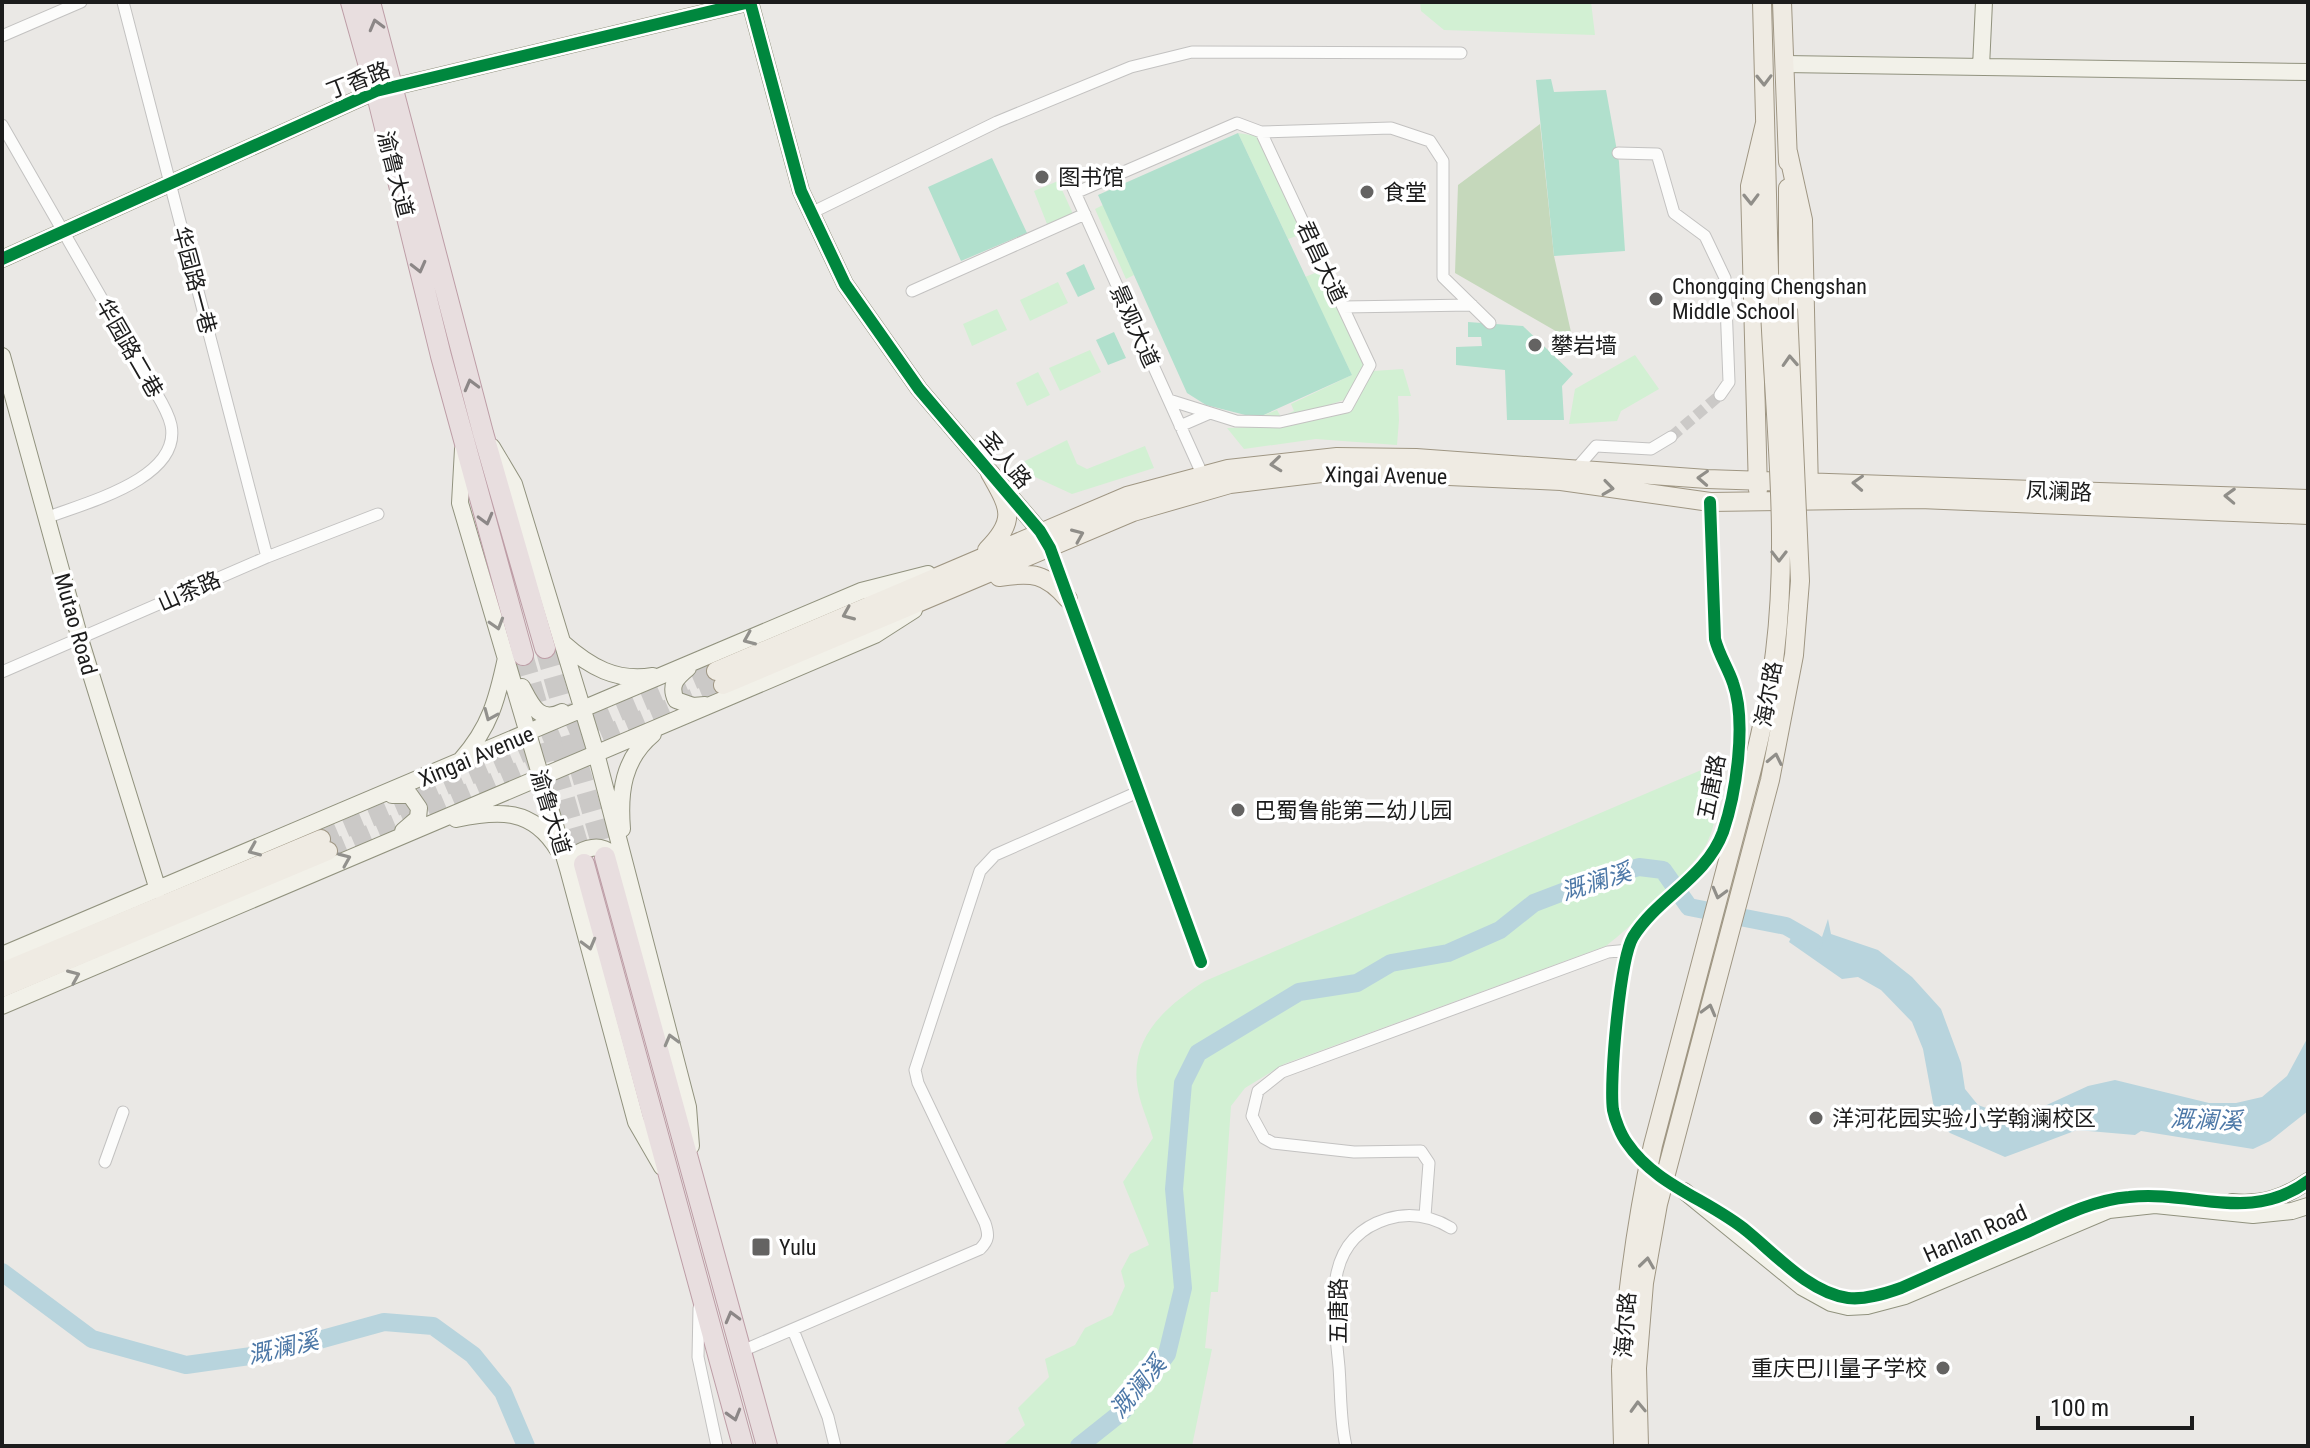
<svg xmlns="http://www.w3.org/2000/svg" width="2310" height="1448" font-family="'Roboto Condensed','Noto Sans SC',sans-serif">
<rect width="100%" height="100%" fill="#eae8e5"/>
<path fill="#c5d8bb" d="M1540,124L1554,256L1573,341L1455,273L1458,185Z"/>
<path fill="#d2f0d3" d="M1420,2H1591L1595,35L1444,30L1421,11Z
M1238,133L1257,136L1302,234L1288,239Z
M1058,181L1073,214L1047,224L1034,191Z
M1103,205L1134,275L1126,279L1095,209Z
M1320,271L1365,366L1344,400L1281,420L1257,418L1277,410L1281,417L1294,411L1291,404L1352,375L1305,277Z
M1058,282L1068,303L1030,321L1020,300Z
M997,309L1007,330L972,346L963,324Z
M1090,350L1101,372L1060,391L1049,368Z
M1635,355L1659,389L1621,411L1617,421L1569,424L1575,389Z
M1403,369L1411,396H1398L1399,420L1397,445L1316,439L1244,449L1227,428L1282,426L1352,411L1373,371Z
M1038,372L1050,395L1027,406L1016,383Z
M1067,440L1077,464L1087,469L1145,446L1154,468L1072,494L1013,467Z
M1706,768L1725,769C1720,791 1717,823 1707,843C1695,867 1629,929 1606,946L1284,1064L1245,1088L1231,1106L1218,1292H1211L1205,1348L1212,1349L1192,1446H1002L1025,1425L1018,1408L1049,1377L1045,1359L1075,1345L1085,1328L1112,1315L1125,1286L1121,1271L1130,1254L1149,1245L1123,1182L1153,1138C1148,1120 1139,1102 1137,1084C1131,1035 1168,1005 1205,981Z"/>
<path fill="#b1e0cd" d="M1551,79L1554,92L1606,90L1619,162L1625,251L1554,256L1536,80Z
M1238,133L1352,375L1257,418L1206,405L1187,393L1098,195Z
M992,158L1027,233L961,261L928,187Z
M1084,264L1095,289L1078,297L1066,273Z
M1468,322L1523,326L1573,374L1562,386L1564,420H1507L1505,370L1456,365V347L1482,346L1481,337H1468Z
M1114,332L1126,358L1108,365L1096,340Z"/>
<path fill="#b8d4dd" d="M1828,919L1831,934L1878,950L1912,977L1941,1009L1961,1063L1965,1089L1978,1105L2008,1116H2023L2088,1086L2115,1080L2209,1103H2236L2262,1097L2287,1076L2308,1037V1111L2270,1141L2253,1149L2141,1131L2135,1135L2077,1130L2005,1157L1950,1133L1936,1119L1923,1049L1912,1022L1881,990L1858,977L1842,979L1789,942L1797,925L1822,937Z"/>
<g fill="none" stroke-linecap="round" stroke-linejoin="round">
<path stroke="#b8d4dd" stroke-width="18" d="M2,1272L92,1339L186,1365L272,1353L384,1322L433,1326L473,1355L503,1392L526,1446
M1079,1446L1123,1411L1167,1354L1183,1288L1174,1189L1183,1083L1198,1053L1299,992L1357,983L1391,963L1448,953L1500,930L1534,903L1584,884L1639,867L1663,870L1689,907L1786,926L1814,942"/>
<path stroke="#cbc9c7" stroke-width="11" stroke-dasharray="11 5.5" stroke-linecap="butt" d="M1671,437L1720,395"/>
<path stroke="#cbc9c7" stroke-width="18" stroke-dasharray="18 9" stroke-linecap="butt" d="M321,839L716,671
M328,851L723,685"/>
<path stroke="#cbc9c7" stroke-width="20" stroke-dasharray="20 10" stroke-linecap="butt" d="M545,648L605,857
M523,655L584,864"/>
<g stroke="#c3c2c1" stroke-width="13">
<path id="street" d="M123,2L267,557
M2,36L81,2
M2,125L152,386C159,398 168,411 171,425C182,479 84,503 46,518
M1261,132L1391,128L1430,141L1443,161V277L1490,323
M1618,153L1657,154L1674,213L1705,236L1725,278L1729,382L1720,395
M1068,177L1203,476
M1075,193L1237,123L1261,132L1370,365L1347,407L1280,422L1236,421L1169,400
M811,213L997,122L1131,67L1192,52L1461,53
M912,291L1085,214
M1343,307L1472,305
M1180,426L1210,413
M1576,469L1596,446L1651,449L1671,437
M1050,548L1201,962
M2,672L267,557L378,514
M105,1162L123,1112
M1684,1191C1673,1184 1658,1178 1648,1168C1599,1124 1611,1062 1620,1004C1623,984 1623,956 1633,938C1655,898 1705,881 1722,833C1736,795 1747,722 1733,683C1728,668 1719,655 1715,639L1710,502
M1425,1216L1429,1163L1421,1151L1354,1152L1273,1143L1264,1138L1252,1116L1258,1091L1282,1072L1608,952L1629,950
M699,1308L698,1357L717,1446
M793,1330L828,1417L835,1446
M742,1351L980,1249C989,1240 989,1235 985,1223L918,1083L915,1070L980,871L995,855L1138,792
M1346,1446C1340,1421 1341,1393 1339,1367C1334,1312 1319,1240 1387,1219C1410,1212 1431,1216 1451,1228"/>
</g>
<g stroke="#91927e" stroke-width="18">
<path id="secondary" d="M1784,64L2308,72
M1981,67L1984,2
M2,259L376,91L750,2L801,191L845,284L919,389L1040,531L1047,543
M2,356L80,639L158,890
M492,447L514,484L596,753L688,1107L691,1146
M463,449L460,503L568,869L636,1122L662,1167
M563,643C590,667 616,682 653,676
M688,668C676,678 669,685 676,700L693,706L705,705
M522,687C531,704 539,724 562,712
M461,760C490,727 497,700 506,658
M392,795H410L419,808L418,818L403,831
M456,819C499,810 533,808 558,850
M622,829C619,792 623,759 653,734
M568,869L578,853C595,844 606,846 619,860
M2,955L861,591L928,574
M2,1006L875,635L914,610
M1684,1191L1802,1287L1831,1303L1848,1307L1867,1306L1905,1296L2109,1210L2155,1205L2253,1215L2292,1211L2308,1206
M2232,1202C2262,1205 2284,1198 2308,1181"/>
</g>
<g stroke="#9f9683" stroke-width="20">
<path id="primary" d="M1762,2L1770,310
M1782,2L1788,162
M1788,152L1803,220L1809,491
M1788,188V309
M1758,490L1750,186L1765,123
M987,550C1018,519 1009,507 990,473
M999,577C1032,572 1046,573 1068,599
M716,671L1127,496L1228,469L1337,457L1416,458L1707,479L2308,499
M723,685L1133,512L1230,484L1338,471L1561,481L1710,502L1920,499L2308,515
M2,972L321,839
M2,988L328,851
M1637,1368L1639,1446
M1621,1369L1623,1446"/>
</g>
<g stroke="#bd9da6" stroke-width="22">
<path id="highway" d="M351,2L376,91L441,356L523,655
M370,2L483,433L545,648
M605,857L767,1446
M584,864L743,1446"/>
</g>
<use href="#street" stroke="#fcfcfb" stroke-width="11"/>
<use href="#secondary" stroke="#f2f1e9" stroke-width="16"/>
<use href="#primary" stroke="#efebe3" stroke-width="18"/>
<use href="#highway" stroke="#e8dedf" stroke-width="20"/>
<g stroke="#9f9683" stroke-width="20" stroke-linecap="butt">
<path id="primary-bridge" d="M1637,1368L1644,1283L1658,1204L1770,780L1794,655L1800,581L1788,309
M1621,1369C1627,1291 1636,1221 1653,1145L1751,773C1761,733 1770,693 1775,652C1789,540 1775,423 1770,310"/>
</g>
<use href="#primary-bridge" stroke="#efebe3" stroke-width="18"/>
<g stroke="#fff" stroke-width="17">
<path id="cycleway" d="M2,259L376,91L750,2L801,191L845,284L919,389L1040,531L1050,548L1201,962
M1710,502L1715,639C1719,655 1728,668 1733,683C1747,722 1736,794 1723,832C1706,878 1658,897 1633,937C1620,959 1609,1082 1613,1110C1615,1120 1621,1135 1627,1143C1656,1186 1710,1200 1748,1232C1776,1255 1810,1293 1848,1298C1865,1300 1884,1294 1901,1288C1942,1270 1983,1251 2025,1233C2058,1218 2092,1200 2129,1197C2194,1190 2250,1224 2308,1181"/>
</g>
<use href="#cycleway" stroke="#00873e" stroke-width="12"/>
</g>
<defs><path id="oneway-chevron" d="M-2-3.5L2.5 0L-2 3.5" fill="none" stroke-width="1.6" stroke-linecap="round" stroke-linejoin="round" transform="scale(2)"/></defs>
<g stroke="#8c8787">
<use href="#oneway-chevron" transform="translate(376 25) rotate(-105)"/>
<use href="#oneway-chevron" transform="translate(419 267) rotate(76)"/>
<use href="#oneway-chevron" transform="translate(471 385) rotate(-105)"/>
<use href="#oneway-chevron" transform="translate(486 519) rotate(75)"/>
<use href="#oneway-chevron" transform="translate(732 1317) rotate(-105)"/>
<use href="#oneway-chevron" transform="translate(734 1415) rotate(74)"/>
</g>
<g stroke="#908e89">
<use href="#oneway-chevron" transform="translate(1764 80) rotate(89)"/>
<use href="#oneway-chevron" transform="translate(1751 199) rotate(89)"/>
<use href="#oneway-chevron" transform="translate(1790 361) rotate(-93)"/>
<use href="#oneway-chevron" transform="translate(1276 464) rotate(174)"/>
<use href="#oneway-chevron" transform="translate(1703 478) rotate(-177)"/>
<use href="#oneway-chevron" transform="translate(1858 483) rotate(-177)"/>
<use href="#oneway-chevron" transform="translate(1608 488) rotate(8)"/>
<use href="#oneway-chevron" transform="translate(2230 496) rotate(-178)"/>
<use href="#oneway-chevron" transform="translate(1078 535) rotate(-23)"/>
<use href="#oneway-chevron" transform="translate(1779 556) rotate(90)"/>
<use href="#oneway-chevron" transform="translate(848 614) rotate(157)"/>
<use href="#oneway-chevron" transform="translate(1775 759) rotate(-78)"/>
<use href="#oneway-chevron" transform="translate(1719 893) rotate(105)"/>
<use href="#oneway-chevron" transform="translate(1709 1010) rotate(-75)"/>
<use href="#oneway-chevron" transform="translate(1647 1263) rotate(-82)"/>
<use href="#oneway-chevron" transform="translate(1638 1407) rotate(-92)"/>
</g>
<g stroke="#92918d">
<use href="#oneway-chevron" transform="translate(497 624) rotate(73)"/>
<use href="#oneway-chevron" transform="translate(749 639) rotate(157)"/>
<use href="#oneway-chevron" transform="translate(490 715) rotate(113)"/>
<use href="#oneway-chevron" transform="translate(254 850) rotate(157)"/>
<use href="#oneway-chevron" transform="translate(345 859) rotate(-23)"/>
<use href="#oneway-chevron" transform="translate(589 944) rotate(75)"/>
<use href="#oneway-chevron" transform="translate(74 976) rotate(-23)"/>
<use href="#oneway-chevron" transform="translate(671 1040) rotate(-105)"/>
</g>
<g fill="#646362" stroke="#fff" stroke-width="3">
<circle cx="1042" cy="177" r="8"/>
<circle cx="1367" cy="192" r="8"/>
<circle cx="1656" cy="299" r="8"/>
<circle cx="1535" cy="345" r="8"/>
<circle cx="1238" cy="810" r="8"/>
<circle cx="1816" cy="1118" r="8"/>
<rect x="751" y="1237" width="20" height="20" rx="4"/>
<circle cx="1943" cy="1368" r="8"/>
</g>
<g text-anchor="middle" stroke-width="7" stroke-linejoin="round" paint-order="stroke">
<g font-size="22" fill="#1c1c1c" stroke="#fff">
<text transform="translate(358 80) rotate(-21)" y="8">丁香路</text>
<text transform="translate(396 174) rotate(76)" y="8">渝鲁大道</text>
<text transform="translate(1322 262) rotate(65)" y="8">君昌大道</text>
<text transform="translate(195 280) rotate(75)" y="8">华园路一巷</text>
<text transform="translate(1135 326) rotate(66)" y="8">景观大道</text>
<text transform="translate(130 348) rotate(60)" y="8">华园路二巷</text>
<text transform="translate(1006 460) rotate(50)" y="8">圣人路</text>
<text transform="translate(1386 475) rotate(1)" y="8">Xingai Avenue</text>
<text transform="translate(2059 491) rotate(2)" y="8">凤澜路</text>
<text transform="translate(189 591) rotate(-24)" y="8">山茶路</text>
<text transform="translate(76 624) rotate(74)" y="8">Mutao Road</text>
<text transform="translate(1768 694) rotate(-80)" y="8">海尔路</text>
<text transform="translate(476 756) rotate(-23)" y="8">Xingai Avenue</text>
<text transform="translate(1711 787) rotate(-79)" y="8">五唐路</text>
<text transform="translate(551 812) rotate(73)" y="8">渝鲁大道</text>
<text transform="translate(1975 1233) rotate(-24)" y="8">Hanlan Road</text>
<text transform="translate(1338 1311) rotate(-90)" y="8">五唐路</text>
<text transform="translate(1625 1325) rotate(-86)" y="8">海尔路</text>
</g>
<g font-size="22" fill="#1c1c1c" stroke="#fff" text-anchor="start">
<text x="1058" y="185">图书馆</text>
<text x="1383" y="200">食堂</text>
<text x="1672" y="294">Chongqing Chengshan<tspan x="1672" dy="25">Middle School</tspan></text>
<text x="1551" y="353">攀岩墙</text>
<text x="1254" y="818">巴蜀鲁能第二幼儿园</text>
<text x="1832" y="1126">洋河花园实验小学翰澜校区</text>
<text x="779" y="1255">Yulu</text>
<text x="1927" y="1376" text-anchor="end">重庆巴川量子学校</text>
</g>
<g font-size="24" font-style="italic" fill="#4d78a7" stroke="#fff">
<text transform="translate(1596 882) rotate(-18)" y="8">溉澜溪</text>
<text transform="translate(2206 1120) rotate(2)" y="8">溉澜溪</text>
<text transform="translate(283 1348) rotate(-13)" y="8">溉澜溪</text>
<text transform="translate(1138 1387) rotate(-50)" y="8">溉澜溪</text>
</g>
</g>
<rect width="2310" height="1448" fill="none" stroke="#1c1c1c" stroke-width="8"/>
<path d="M2038 1416v12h154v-12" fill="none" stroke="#1c1c1c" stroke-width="4"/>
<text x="2050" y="1416" font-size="24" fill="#1c1c1c" stroke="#ffffff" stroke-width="6" paint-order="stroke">100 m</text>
</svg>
